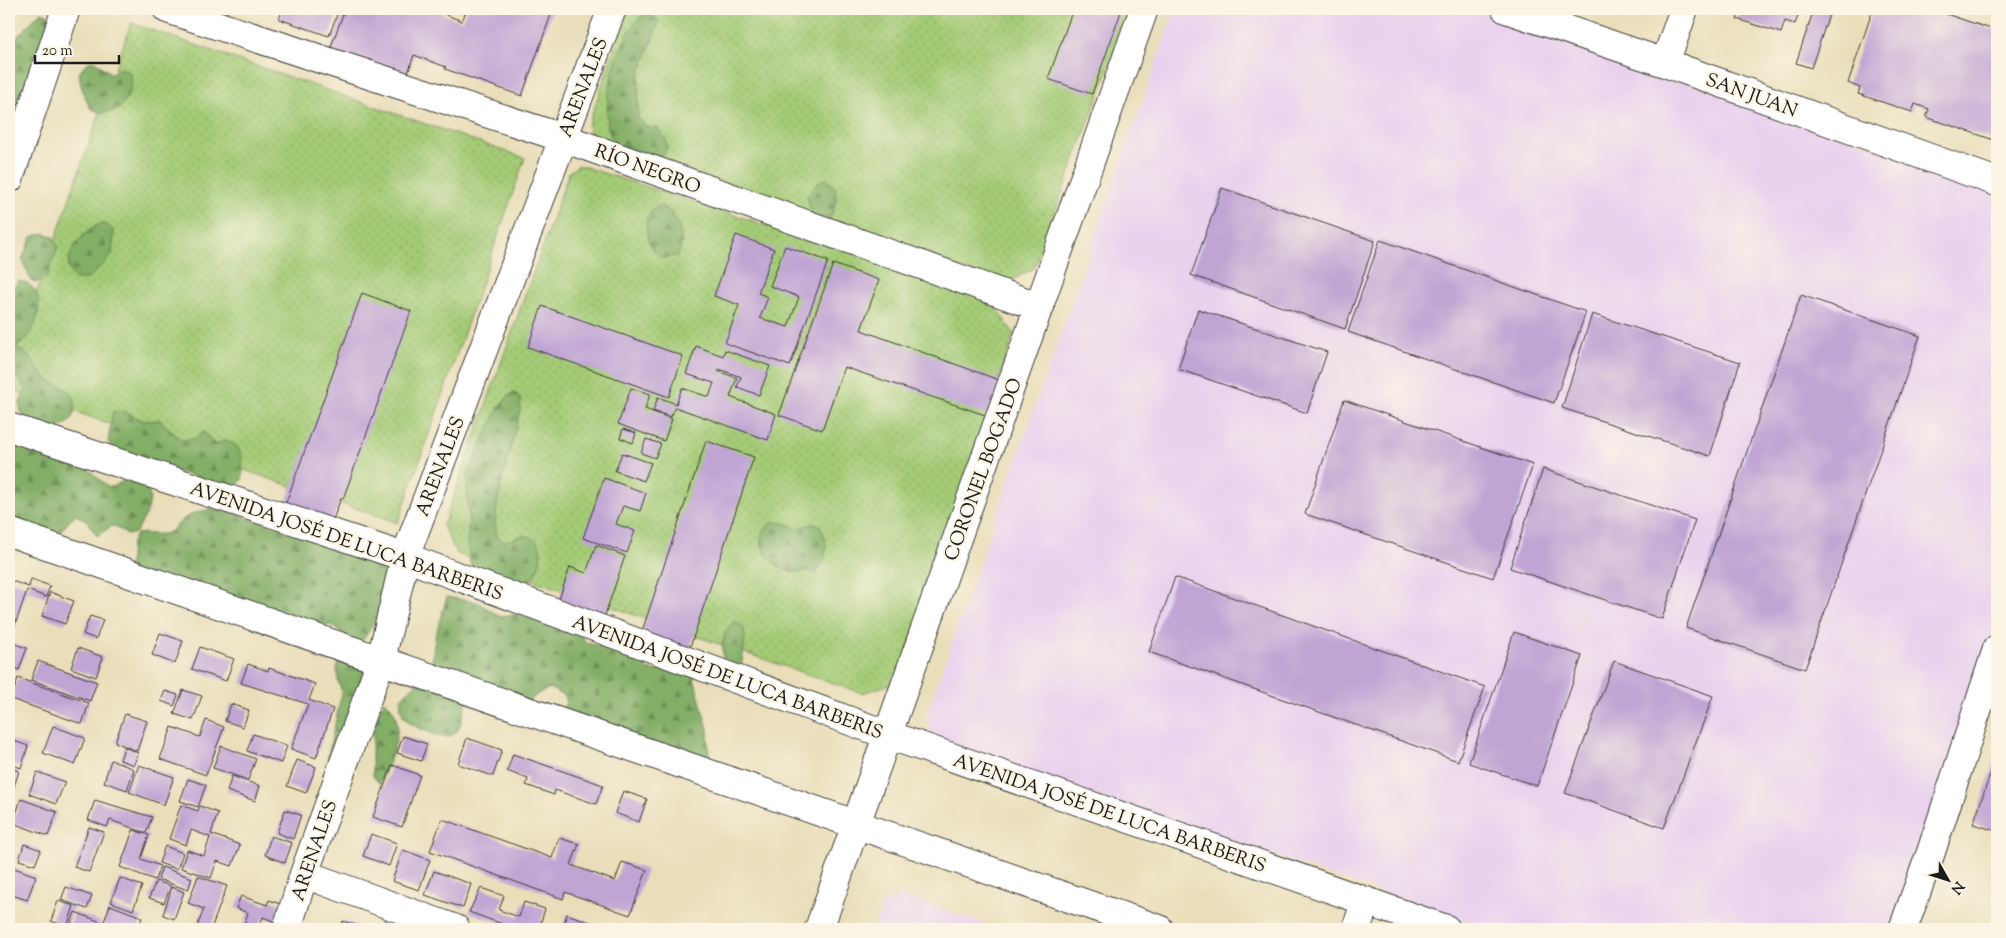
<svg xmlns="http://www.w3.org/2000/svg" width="2006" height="938" font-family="'Sorts Mill Goudy',serif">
<defs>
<pattern id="grass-dots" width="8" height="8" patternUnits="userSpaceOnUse" patternTransform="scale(1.25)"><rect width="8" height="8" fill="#a3ca75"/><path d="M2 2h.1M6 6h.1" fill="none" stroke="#8cad65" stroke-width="1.8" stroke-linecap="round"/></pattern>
<pattern id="forest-firs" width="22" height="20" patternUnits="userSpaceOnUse" patternTransform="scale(1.25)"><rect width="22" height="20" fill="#82ae66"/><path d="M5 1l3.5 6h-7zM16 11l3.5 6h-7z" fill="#6a8d53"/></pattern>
</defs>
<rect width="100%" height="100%" fill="#fcf5e5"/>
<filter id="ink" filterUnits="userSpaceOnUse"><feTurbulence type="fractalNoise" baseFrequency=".02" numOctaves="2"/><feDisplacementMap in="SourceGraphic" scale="10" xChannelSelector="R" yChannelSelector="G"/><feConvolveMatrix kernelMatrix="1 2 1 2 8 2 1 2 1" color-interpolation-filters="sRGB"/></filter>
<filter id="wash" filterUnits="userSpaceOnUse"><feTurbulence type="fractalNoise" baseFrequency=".0096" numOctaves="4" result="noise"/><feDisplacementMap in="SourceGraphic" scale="20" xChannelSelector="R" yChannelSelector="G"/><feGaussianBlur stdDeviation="1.12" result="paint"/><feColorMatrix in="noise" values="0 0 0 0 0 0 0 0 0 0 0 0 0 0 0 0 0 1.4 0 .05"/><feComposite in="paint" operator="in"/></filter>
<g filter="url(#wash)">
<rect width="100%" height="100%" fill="#e8deb9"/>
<path fill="#e8d2ee" d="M1175,9H1469L1997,188V635L1896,929H1489L936,741L927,723L928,710Z
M902,896L1002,929H874L883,904Z"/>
<path fill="url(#grass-dots)" stroke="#607348" d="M628,9H1131L1034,268L1005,284L591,135L588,126Z
M131,23L525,158L398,523L9,389V372Z
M579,165L989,297L1014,334L898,682L862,693L457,554L443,526L569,172Z"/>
<path fill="url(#forest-firs)" stroke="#4f6541" d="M41,12L47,14L50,19L9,138L10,55L17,37Z
M646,14H652L659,22L639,75L638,118L646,127L657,128C665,137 670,143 664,155C648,156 630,158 617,146C592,123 619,26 646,14Z
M93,60L112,74L121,68L130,73C135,88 126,99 118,110L100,113L90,108L81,86L79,73L86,64Z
M825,179L835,187L836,202L830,219L812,217L807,194L820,181Z
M661,206C678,214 687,240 677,256L661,258C648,247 645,234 647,217L654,208Z
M100,224H106L114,231L112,255L88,279H76C56,263 81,232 100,224Z
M43,233L53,237L58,247L47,277L36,283L31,281L22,259L32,237Z
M18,281C45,284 41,315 31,332C27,340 21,344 14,349C32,350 35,371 47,379C55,384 68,388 73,396C76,400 75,406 74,411C71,439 22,429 20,407C19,401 24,394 26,389C15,373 9,374 9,352L13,349L9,347V294Z
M515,393L520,397V409C515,440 491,505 496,532C497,536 500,538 503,541C511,541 518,535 526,536C549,539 541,569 531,580L499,588L472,574L467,542L469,524L467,483L469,470L498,409L509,395Z
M124,411L144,421L160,420L181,440L193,439L204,432L215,445L225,440C244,445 244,464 242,480L238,484L225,486L114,452L108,441L113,412Z
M9,439L59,460L77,459L108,487H113L130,477C134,480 141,482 144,485C158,498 143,521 135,533L127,535L117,527L112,526L97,536L86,520L75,515L59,533L53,534L42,528L30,531L9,525Z
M219,508L385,564C386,567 390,571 390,575C390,590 370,635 358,646L332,625H320L129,570L131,545L136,534C147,532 157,536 167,533C174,531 179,522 185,518C195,511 208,510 219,508Z
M774,522L785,523L796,528L814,524L820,525C829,544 828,557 816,574L806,570C781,581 740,539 774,522Z
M447,597L477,602L501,617C533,607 537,632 564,624L579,633L587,643L598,646L607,639L628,644L634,657L648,669L654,671L670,668L693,675L708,729L709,758L687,766L560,712L566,703V697L550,688L539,693L519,710L468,700C462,710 463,730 452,735C444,739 437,736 430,733C412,725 398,721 401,698L417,682L432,663L435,637Z
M735,621L744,628C746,642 743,656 740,671L725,666C721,651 721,630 735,621Z
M343,650L366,666L332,764L328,761V755L342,692L338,681L337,668Z
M385,701C411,722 389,760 380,784L373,776C371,752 371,720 385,701Z"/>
<g id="blocks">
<path fill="#c0a4d4" d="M212,9H229L227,14Z
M283,9H339L329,36L279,19Z
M345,9H431L462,21L467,9H553L522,96L445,69L446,67L414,55L405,82L328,55Z
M1073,9H1122L1092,94L1048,79Z
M1741,9H1801L1795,24L1785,21L1781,33L1737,19Z
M1814,9H1831L1811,68L1796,63Z
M1873,9H1931L1997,31V141L1926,117L1929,109L1915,104L1912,112L1858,94L1860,88L1848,83Z
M1222,188L1375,241L1345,329L1191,275Z
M736,235L774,249L758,293L768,297L760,318L788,327L799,297L770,286L785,246L828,261L790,366L725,343L739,305L714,296Z
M1380,240L1586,312L1554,403L1348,332Z
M833,264L879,280L861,330L999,380L991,417L844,367L822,430L779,415Z
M362,293L411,311L343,499L341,498L327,536L280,519Z
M1801,295L1920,336L1805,669L1686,628Z
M542,306L683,356L669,397L528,347Z
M1198,309L1327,352L1307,413L1178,369Z
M1592,314L1740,362L1710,456L1562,408Z
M696,346L723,356L725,350L770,366L759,395L737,387L741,377L719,369L718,371L737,378L730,397L776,414L768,440L675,407L671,417L653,411L658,397L676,404L682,388L709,397L714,383L686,374Z
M631,388L650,394L645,409L672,419L664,441L618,424Z
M1344,400L1533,465L1493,578L1305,514Z
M623,429L636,433L633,443L620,438Z
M646,439L661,444L655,458L641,453Z
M706,441L754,457L689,650L641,634Z
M622,453L651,463L644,481L615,471Z
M1543,469L1695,520L1662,619L1510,568Z
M604,478L646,493L640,511L623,506L616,524L635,531L627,553L583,538Z
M596,545L625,556L604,618L558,602L570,567L586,573Z
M1175,577L1485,687L1458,761L1149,652Z
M31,579L50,586L46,597L27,590L11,637H9V580L29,587Z
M50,592L74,601L65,624L42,616Z
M90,616L103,620L96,639L83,634Z
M1514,632L1582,656L1537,786L1469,763Z
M160,633L183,641L175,664L152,655Z
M9,642L27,648L19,670L9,666Z
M200,647L234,659L226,681L192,669Z
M78,648L103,657L96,677L71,668Z
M38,661L97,682L90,701L31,680Z
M1614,661L1713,696L1664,828L1565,793Z
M248,664L268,671L269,668L315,684L309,700L333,709L316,758L291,749L308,704L241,683Z
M18,678L89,703L82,724L11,699Z
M183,690L202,696L193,720L174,714Z
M165,691L178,695L174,706L161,701Z
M231,704L249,710L243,727L225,721Z
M125,714L147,721L137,751L115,742Z
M206,720L224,727L206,775L160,759L172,727L200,737Z
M53,726L85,738L75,765L43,753Z
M253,734L287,746L281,763L247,751Z
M403,736L427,744L421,761L397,753Z
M467,738L502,750L493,776L458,764Z
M9,739L28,746L21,768L9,763Z
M221,746L256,759L248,780L213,768Z
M124,747L138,753L134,765L120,760Z
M513,754L603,785L596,804L555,790L554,795L526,785L528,779L507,771Z
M1997,755V831L1973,824Z
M111,760L134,769L127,790L104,782Z
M297,760L316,767L306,793L287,786Z
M139,765L174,777L164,805L129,792Z
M392,765L420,775L402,827L373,817Z
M9,768L19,771L13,790L9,789Z
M37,772L65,782L56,804L29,794Z
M232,776L260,786L255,801L227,791Z
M188,779L206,785L198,807L180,801Z
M623,791L647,799L639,822L615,813Z
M21,799L57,812L48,836L13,823Z
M95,800L152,817L146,833L110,820L107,827L88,820Z
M181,805L198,811L200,806L218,813L211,834L240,845L232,866L217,861L211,878L181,868L187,850L204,856L210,837L191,830L186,845L169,839Z
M285,810L301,815L293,839L277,833Z
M442,819L552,858L559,838L579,844L571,865L615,881L622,862L647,870L630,915L565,892L563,899L430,851Z
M89,827L104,832L89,872L74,867Z
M133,830L149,835L141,859L160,866L155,880L120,867Z
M371,834L397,843L389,866L363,856Z
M271,836L292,843L285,863L265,855Z
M24,844L41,850L35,865L19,860Z
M165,846L183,853L177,869L159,863Z
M403,850L430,860L419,890L392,881Z
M9,866L36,876L27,900L9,894Z
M162,867L192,878L188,890L158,879Z
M434,871L471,884L463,908L425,895Z
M198,876L227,886L211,929H196L204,909L188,903Z
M120,878L142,886L133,910L111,902Z
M156,881L171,886L164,903L149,898Z
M66,887L92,896L87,909L61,900Z
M172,887L184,892L174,919L163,915Z
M481,888L504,896L499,910L519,917L524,902L545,909L540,925L547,927L546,929H516L469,912Z
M241,896L267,905L269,900L283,905L276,922L263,917L258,929L243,927L248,913L236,908Z
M58,901L74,906L67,927L51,921Z
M110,905L142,917L138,929H118L103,924Z
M75,912L101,922L99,929L69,928Z
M567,914L592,923L590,929H562Z
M387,917L407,924L405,929L383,928Z
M343,921L367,929H340Z"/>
</g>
</g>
<g filter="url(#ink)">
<use href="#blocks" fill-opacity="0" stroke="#3b3934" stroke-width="1"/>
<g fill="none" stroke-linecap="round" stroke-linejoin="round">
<g stroke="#3b3934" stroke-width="30">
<path id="minor" d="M167,9L563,138L1040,307
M1506,9L1665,63L1997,182
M1665,63L1684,9
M304,874L456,929
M287,929L304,874L381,660L405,557L612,9
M819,929L1144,9
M1356,929L1366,901
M1903,929L1931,852L1997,649"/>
</g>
<g stroke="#3b3934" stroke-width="30">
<path id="secondary" d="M9,179L66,9
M9,427L405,557L888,735L1446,929
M9,532L1159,929"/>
</g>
<use href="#minor" stroke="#fff" stroke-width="28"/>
<use href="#secondary" stroke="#fff" stroke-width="28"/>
</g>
</g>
<g text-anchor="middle" stroke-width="4.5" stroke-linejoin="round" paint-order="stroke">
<g font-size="19" fill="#1c1c1c" stroke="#fcf5e5">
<text transform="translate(582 87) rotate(-69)" y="7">ARENALES</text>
<text transform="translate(1752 94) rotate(20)" y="7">SAN JUAN</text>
<text transform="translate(648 168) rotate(20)" y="7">RÍO NEGRO</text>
<text transform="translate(439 466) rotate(-69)" y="7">ARENALES</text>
<text transform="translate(982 469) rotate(-70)" y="7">CORONEL BOGADO</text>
<text transform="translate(347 540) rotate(19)" y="7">AVENIDA JOSÉ DE LUCA BARBERIS</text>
<text transform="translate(728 676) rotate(20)" y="7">AVENIDA JOSÉ DE LUCA BARBERIS</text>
<text transform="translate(1110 812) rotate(19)" y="7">AVENIDA JOSÉ DE LUCA BARBERIS</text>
<text transform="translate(313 850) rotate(-71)" y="7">ARENALES</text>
</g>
</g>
<rect width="2006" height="938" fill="none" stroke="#fcf5e5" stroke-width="30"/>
<g transform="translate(1948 880) rotate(129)" stroke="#fcf5e5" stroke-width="4" paint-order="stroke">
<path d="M0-4L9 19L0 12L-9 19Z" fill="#1c1c1c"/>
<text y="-8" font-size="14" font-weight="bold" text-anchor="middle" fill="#1c1c1c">N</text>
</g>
<path d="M35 55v8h84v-8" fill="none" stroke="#1c1c1c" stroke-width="2.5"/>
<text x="42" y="55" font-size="15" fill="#1c1c1c" stroke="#fcf5e5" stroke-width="4" paint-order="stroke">20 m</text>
</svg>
